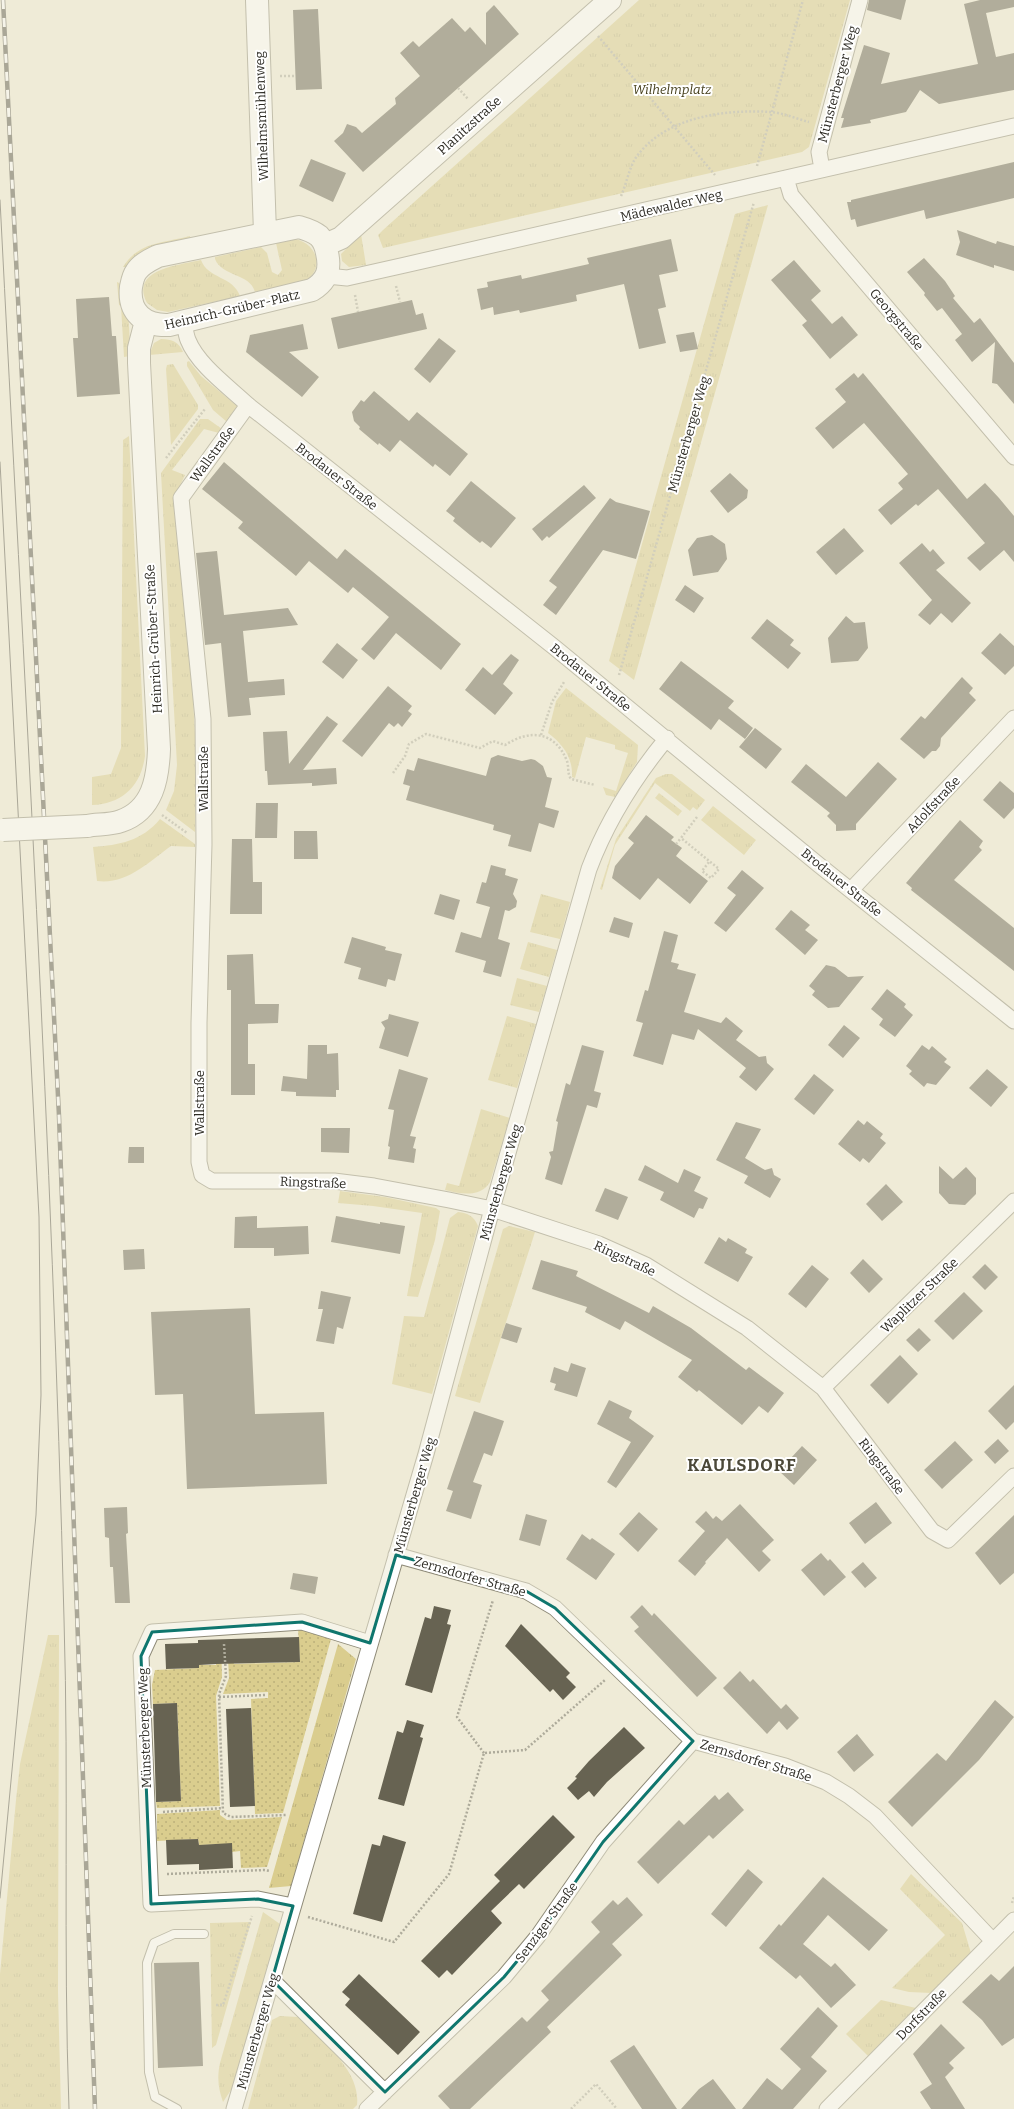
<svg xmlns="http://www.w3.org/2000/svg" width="1014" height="2109" font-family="Bitter,serif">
<defs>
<pattern id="grass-tufts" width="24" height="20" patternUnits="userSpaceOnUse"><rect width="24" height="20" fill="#dacd8e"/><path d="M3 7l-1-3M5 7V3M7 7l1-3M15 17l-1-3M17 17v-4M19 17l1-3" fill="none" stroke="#bbb07a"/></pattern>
<pattern id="garden-dots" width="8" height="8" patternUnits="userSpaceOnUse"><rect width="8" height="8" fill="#dacd8e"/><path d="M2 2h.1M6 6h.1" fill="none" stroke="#bbb07a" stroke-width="1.8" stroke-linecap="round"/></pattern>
</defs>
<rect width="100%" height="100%" fill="#efebd7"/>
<path fill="url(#grass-tufts)" d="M639,0H850L809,147L802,152L383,248L378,235L383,230Z
M768,205L634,680L609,661L735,214Z
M361,234L366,265L349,267L342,261L341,254Z
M190,236L191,243L130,267H123C138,242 164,243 190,236Z
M291,239C316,239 328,271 302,282L255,292C250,273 222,277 215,259V257L261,247L267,253L272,272L278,275L282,270L276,243Z
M201,260C208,279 233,276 240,296L168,312L157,310L147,303C129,269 180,265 201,260Z
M117,282C130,286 130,344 130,356L124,357L121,306L119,305Z
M161,339C172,339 179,342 183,352L149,355L154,343Z
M189,361L201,376L237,406L227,422L213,410L187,366V362Z
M173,364L198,405V409L171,445L166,369L167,365Z
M200,419H208L222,429L219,433L204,429L172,470L185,475L177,492L174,508L191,665L198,786L195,794V832L166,810L174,791L177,765L161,473Z
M129,436L145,756C141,786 122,804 92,805V777L111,774L121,748L123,440Z
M566,688L638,745L637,762L615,797L606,795L603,787L616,791L628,753L615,749V745L586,737L575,778L572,777C573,758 563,744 548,733L556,701Z
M666,774H672L705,800L697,810L693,807L690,811L655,783L615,845L602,890L600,889L616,839L656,778Z
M659,793L682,811L678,816L655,798Z
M713,806L756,840L744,855L701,820Z
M160,819L195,844V847L171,846C149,862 126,885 97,881L93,847C119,845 142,841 160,819Z
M541,894L570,902L560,939L530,932Z
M528,942L557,950L549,977L520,969Z
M517,978L547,986L539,1012L510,1005Z
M507,1016L536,1024L517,1088L488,1080Z
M481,1109L510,1118L490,1182C481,1198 460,1194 445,1190L447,1183L459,1186Z
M340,1191L385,1197L436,1208L440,1211L435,1240L418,1297L407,1296L422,1213L373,1206L338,1203Z
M458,1212C468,1213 474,1216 478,1226L432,1394L392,1384L404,1316L424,1317L450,1218Z
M509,1226L535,1232L480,1403L455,1396L503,1229Z
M48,1635H59L58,1992L61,2109H0V1974L16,1800L20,1764Z
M338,1644L356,1659L291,1886L269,1888Z
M911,1874L962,1923L971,1953L931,1993L909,1992L892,1988L945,1935L900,1889Z
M263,1912L280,1924L233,2087L223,2102C218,2088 217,2077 220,2063Z
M251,1922L216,2045L212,2048L210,1923Z
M881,2000L916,2008L868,2056L846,2034Z
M280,2016L298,2017L301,2020C323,2042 361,2071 357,2105L353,2109H248L272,2020Z"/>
<path fill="url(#garden-dots)" d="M298,1628L331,1639L283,1813L255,1814L251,1699L268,1698V1692L223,1694L229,1678L227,1639L234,1664L300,1662Z
M215,1640H221L222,1677L216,1696L220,1806L157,1808L156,1802L181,1801L177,1703L153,1704L152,1685L155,1670L199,1668V1665H216Z
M220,1810V1815L227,1820L282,1817L267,1867L241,1868L240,1851L232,1852V1844L199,1845L198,1839L157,1841V1814Z"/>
<path fill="#676352" d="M869,0H906L901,20L867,10Z
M980,0H1014V7L986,13L996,57L1014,53V90L939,104L920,90L906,112L870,120L871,123L841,128L844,118H841L864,45L890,53L881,84L978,64L964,4Z
M494,5L519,34L363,172L334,141L343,133L347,124L356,127L362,133L396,104L395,98L420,76L400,53L413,41L419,47L452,18L465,32L470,27L486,45V13Z
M318,9L322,89L296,90L293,10Z
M311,159L346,173L333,202L299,186Z
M1014,162V198L926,219L924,210L857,227L855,219L851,220L847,202H851V200Z
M957,230L996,244L997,241L1014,246V271L994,265V268L956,255L960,242Z
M671,239L678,271L659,275L666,307L658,309L666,343L639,349L624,284L576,295L577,301L520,313L519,310L494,315L493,307L481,310L477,289L488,287L487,282L521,275L522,279L589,264L587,258Z
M924,258L945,281L955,296L953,298L974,323L980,318L1014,363V404L997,384L992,383L995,342L972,362L955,340L962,334L942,308L937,311L924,295L925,293L907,272Z
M794,260L821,291L811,300L832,324L842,316L858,335L830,359L802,325L807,321L771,280Z
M109,297L112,336H116L120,394L77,397L73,338H78L76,299Z
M412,300L416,315L423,313L427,329L338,349L331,318Z
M303,324L308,349L289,352L319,377L302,397L246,352L250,335Z
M694,332L698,349L680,352L676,335Z
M439,338L456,351L430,383L414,369Z
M854,373L858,378L863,373L967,499L985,483L999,498L1014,516V562L1004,550L980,571L967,558L985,543L938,489L918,506L916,504L891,525L878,510L903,489L898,483L908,474L864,423L833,449L815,428L846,402L835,389Z
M374,391L409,421L417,412L468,454L450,476L435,464L433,467L400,440L390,452L379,443L378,445L359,429L360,427L354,421L352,412L361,400L364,402Z
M224,462L337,559L345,549L461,644L441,670L396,633L374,660L361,649L389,617L353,587L348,593L309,561L296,576L238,528L243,522L202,489Z
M730,473L748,490L747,498L728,513L710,491Z
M471,481L516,518L491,548L482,541L480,543L470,535L453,521L455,518L446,511Z
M584,485L596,498L549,538L547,536L542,541L532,529Z
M610,498L616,502L650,511L636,559L603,550L556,615L543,605L557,587L549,581Z
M844,528L864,551L836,575L816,552Z
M712,535L725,544L727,559L718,572L693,576L688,550L697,538Z
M922,543L930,552L933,549L945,563L936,570L971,603L952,623L941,613L930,625L918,615L932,600L899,563Z
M217,551L224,615L288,608L298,625L243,631L248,682L284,679L285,695L249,698L251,715L228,717L221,643L205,645L196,553Z
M685,585L704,598L694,613L675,600Z
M846,616L854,623L865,622L868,648L858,661L831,663L828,638Z
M767,619L794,640L790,645L801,653L788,669L751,638Z
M1000,633L1014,646V666L1005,675L981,653Z
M337,643L358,660L343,679L322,662Z
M511,654L519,660L503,684L513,693L495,715L465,690L483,667L492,675Z
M681,661L734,701L728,708L753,728L745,739L719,719L711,730L659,689Z
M962,677L973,688L969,693L976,700L941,738L940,746L936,751H932L924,759L900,739L921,716L925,719Z
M388,686L412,706L408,711L412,714L402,727L398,723L394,727L389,723L362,757L342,741Z
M327,716L338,724L303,770L336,768L337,784L312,786V783L268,785L267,771H265L263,732L287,731L289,764Z
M755,728L782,749L766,769L739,747Z
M498,755L522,761L531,759L535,760L543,766L547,777L552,778L545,807L559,811L554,828L539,823L531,852L508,846L511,835L493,830L494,825L406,800L410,786L403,784L407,769L414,771L418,758L486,776L491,758Z
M878,762L897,779L856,824V830L836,831V825L827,816L830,813L791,782L806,764L846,797Z
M1000,781L1014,793V808L1004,819L983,800Z
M256,803H278L277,838H255Z
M646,815L674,837L671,840L682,848L676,856L708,881L690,904L658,878L640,900L612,878L615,866L634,843L628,838Z
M960,820L983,841L979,847L982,850L954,880L1014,928V971L911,890L912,888L906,883Z
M294,831H317L318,859H294Z
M232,839H252L253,882H262V914H230Z
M491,865L506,869L505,875L518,879L513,894L517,901L516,907L509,911L505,910L498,939L510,943L501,977L483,972L486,961L455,952L461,932L481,938L490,907L476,903L482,882L486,883Z
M742,870L764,888L726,932L714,923L736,895L727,888Z
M440,894L460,900L454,920L434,914Z
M791,910L810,925L805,930L818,940L805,955L775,929Z
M614,917L633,923L629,938L609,932Z
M664,931L678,935L671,962L679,964L677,969L696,974L684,1012L721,1023L726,1017L743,1031L736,1040L759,1057L766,1056L767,1063L774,1069L756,1091L739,1077L746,1068L698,1029L694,1040L672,1034L663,1065L633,1056L643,1023L636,1021L645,990L648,991Z
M352,937L386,947L385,950L402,954L395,981L388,979L386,987L358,979L361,968L344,963Z
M253,954L255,1004H279L278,1023L248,1024V1064H255V1095H231V990H227V955Z
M826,965L835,967L848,977L864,976L839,1007L828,1008L812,995L815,991L809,986Z
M887,989L906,1004L904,1007L913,1015L895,1037L879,1025L883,1019L871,1009Z
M389,1014L419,1022L408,1057L379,1048L385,1028L381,1022L388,1019Z
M844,1025L860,1038L843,1058L828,1045Z
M308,1045H327V1054L338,1053L339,1090H336V1097L296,1096V1092L281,1091L283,1076L307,1079Z
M582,1045L604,1051L594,1091L601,1093L597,1108L587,1105L562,1185L545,1179L551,1157L549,1152L553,1151L558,1122L556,1121L566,1083L570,1085Z
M922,1045L929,1050L932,1046L947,1059L944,1062L951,1067L936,1085L927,1083L924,1087L909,1074L912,1071L906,1066Z
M399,1069L428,1078L410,1136L416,1137L413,1148L416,1149L414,1163L388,1159L390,1147L388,1146L394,1110L388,1109Z
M987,1069L1008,1087L991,1107L969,1088Z
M814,1074L834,1090L814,1115L794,1099Z
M858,1120L864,1125L867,1121L883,1134L880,1138L886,1143L869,1163L863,1158L860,1162L838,1144Z
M736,1122L761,1129L745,1158L765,1170L772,1168L774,1175L781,1179L770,1198L744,1183L748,1176L716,1160Z
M321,1128H350L349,1153L321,1152Z
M129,1147H144V1163H128Z
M645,1165L678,1183L684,1169L701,1177L694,1191L708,1198L703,1209L699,1208L694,1218L660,1200L664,1192L638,1180Z
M939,1166L953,1179L966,1167L976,1178V1194L965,1205L949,1204L939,1193Z
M886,1184L903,1202L882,1221L866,1204Z
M605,1188L628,1197L618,1220L595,1211Z
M257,1216V1228L308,1226L309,1254L274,1256V1248H234L235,1217Z
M336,1216L380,1224V1222L405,1226L400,1254L331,1242Z
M719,1237L726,1242L728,1238L747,1249L745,1253L753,1257L738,1282L704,1263Z
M144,1249L145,1269L124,1270L123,1250Z
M863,1259L883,1279L869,1293L850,1273Z
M541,1260L578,1271L576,1276L649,1313L653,1306L691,1328L746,1370L749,1367L784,1393L768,1413L759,1406L742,1425L699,1390L697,1392L678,1377L692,1360L625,1321L620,1330L585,1312L587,1307L532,1289Z
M985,1264L998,1277L985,1290L972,1277Z
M812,1265L829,1279L806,1308L788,1294Z
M321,1291L351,1297L343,1329L337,1327L334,1344L316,1341L323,1309H318Z
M964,1292L983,1311L953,1340L934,1321Z
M250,1308L255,1414L324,1412L327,1484L187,1489L183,1394L155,1395L151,1312Z
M506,1323L522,1328L517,1343L501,1338Z
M919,1328L931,1340L918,1352L906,1340Z
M900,1355L918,1374L888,1404L870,1385Z
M571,1363L586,1368L577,1397L554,1390L556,1384L550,1382L554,1367L568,1372Z
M1014,1385V1422L1006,1430L988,1411Z
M609,1400L632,1411L629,1418L654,1436L616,1488L607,1482L631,1442L597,1424Z
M474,1411L504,1421L492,1456L484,1453L473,1482L482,1485L471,1519L446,1511L453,1491L447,1489Z
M998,1439L1009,1451L995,1464L984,1452Z
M955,1441L973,1460L942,1489L924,1470Z
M802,1446L817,1460L794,1485L779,1471Z
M876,1502L892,1523L865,1544L849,1523Z
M740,1504L774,1540L762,1551L771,1560L759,1572L727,1538L705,1562L706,1563L695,1576L678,1561L705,1531L695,1522L706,1511L713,1519L716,1516L722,1521Z
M127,1507L128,1533L126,1534L130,1603H115L113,1567H110L109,1538L105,1537L104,1508Z
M639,1512L658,1529L638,1552L619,1534Z
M526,1514L547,1520L540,1546L519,1540Z
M1014,1515V1573L1000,1585L975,1553Z
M582,1534L590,1540L592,1538L615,1554L596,1580L566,1559Z
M821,1553L828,1561L830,1559L846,1577L824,1596L801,1570Z
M863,1562L877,1578L865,1588L851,1572Z
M293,1573L318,1577L315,1594L290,1589Z
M642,1605L652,1616L654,1613L717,1678L697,1697L634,1631L639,1627L630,1617Z
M434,1606L451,1610L447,1624L451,1625L432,1693L405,1685L425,1617L431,1619Z
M521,1624L570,1673L566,1677L576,1687L563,1700L553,1689L550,1692L505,1646Z
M299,1637L300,1662L216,1664L199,1665V1668L166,1669L165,1644L198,1643V1640Z
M740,1671L750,1682L753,1679L781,1709L786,1704L799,1718L787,1730L779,1721L767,1734L723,1688Z
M995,1700L1014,1717L979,1760L912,1827L888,1802L937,1753L946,1761Z
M177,1703L181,1801L156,1802L153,1704Z
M251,1708L255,1806L230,1807L226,1709Z
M407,1720L424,1725L420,1737L423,1738L404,1806L378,1799L397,1731L403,1733Z
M624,1727L645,1748L607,1782L594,1797L589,1791L578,1800L567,1788L577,1778L575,1777L589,1761Z
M857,1734L874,1755L854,1772L837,1752Z
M728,1792L744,1810L713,1839L709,1835L658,1884L637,1862L679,1820L684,1825L715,1795L719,1800Z
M553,1815L575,1837L524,1889L519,1884L491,1911L502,1923L452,1975L447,1970L439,1978L421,1961L500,1881L494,1875Z
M383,1835L406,1842L382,1922L353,1914L372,1844L380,1846Z
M198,1839L199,1845L232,1843L233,1868L199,1870V1864L167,1865L166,1840Z
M748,1869L763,1882L726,1927L711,1914Z
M823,1877L888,1930L869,1951L828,1915L803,1944L831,1967L835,1963L856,1985L831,2008L800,1975L796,1979L759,1948L779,1924L781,1926Z
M627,1897L643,1915L612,1944L622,1955L547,2027L551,2032L470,2109H450L438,2096L522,2017L527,2022L549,2000L541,1991L600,1932L591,1922L613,1900L618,1905Z
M199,1962L203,2066L158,2068L154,1963Z
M1014,1966V2038L1002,2046L982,2020L962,2002L991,1974L999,1981Z
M359,1974L420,2032L398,2055L345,2005L350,1999L342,1992Z
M818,2007L838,2026L811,2057L827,2071L793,2109H742L767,2078L782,2090L801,2069L780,2049Z
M941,2024L965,2048L949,2063L954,2068L945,2077L965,2109H931L920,2092L932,2084L913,2054Z
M634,2045L677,2109H642L610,2061Z
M713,2079L736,2109H681L699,2089Z"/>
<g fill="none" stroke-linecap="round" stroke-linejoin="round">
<g stroke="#8f8b79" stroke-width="10">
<path id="lane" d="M177,2109L155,2097L149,2072L147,1963L154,1943L174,1934H204"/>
</g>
<g stroke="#8f8b79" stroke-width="17">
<path id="street" d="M822,169L819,152L860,0
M786,178L791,195L1014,457
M327,276L347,278L405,265L1014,126
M184,322C185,328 186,335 188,340C198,365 229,387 248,405L554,647L819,865L1014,1021
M248,405L181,498L203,719L204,844L199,1023V1162L202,1175L212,1181H334L374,1186L449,1200L492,1209L599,1244L646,1265L747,1328L823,1388L932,1531L948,1540L1014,1476
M851,890L1014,718
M823,1388L1014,1201
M396,1555L526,1591L555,1608L693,1741L785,1766L826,1782L849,1796L875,1816L993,1941
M293,1906L258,1899L151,1904L141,1656L152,1632L302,1622L370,1643
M272,1980L385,2092
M234,2109L426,1454L492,1209L589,869C607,821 635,777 667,738
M367,2109L504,1977L538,1936L603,1842L693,1741
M827,2109L1014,1920"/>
</g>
<g stroke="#8f8b79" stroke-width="24">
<path id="secondary" d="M257,0L265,233
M299,227C306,229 313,231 319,236C324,241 326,247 327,253C331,270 327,281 312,290L169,325C145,326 128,313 131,287C132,282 133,276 136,272C141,264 150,260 158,256Z
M325,245L341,238L610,0
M87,826C98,824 110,825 121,821C153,810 158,778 159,749L139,363V348L146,321"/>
</g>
<path stroke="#aeab9b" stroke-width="2.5" stroke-dasharray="2 2" stroke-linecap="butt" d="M598,36L715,175
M280,76H296
M458,88L468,99
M757,166L803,0
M621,196C626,185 629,169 635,159C663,117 724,109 771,112C784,113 797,119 809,122
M396,286L400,302
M355,295L358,312
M166,458L205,409
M619,675L754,202
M541,735L552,702L564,682
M393,773L405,756L409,744L426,734L480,748L493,741L505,745C530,729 555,731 567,761C569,767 567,773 571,779L595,785
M162,815L187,833
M697,817L681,838L719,869L711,878L702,871L709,862
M676,844L681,838
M224,1644L226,1676L219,1694L223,1813L231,1817L286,1815
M219,1697L265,1695
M484,1753L457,1717L493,1600
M163,1812L223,1808
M167,1874L264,1870L270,1871
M1012,1903L1014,1896
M308,1917L394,1942L449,1874L484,1753L525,1750L605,1680
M216,2005H223L252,1916
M571,2109L596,2084L617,2109"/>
<use href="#lane" stroke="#fff" stroke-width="8"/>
<use href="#street" stroke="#fff" stroke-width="15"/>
<use href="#secondary" stroke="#fff" stroke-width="22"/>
<path stroke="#57544b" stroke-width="1" d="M0,200C24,673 52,1146 64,1619C69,1783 63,1946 69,2109
M0,462L39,1217L41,1395L36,1515L0,1898"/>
<g stroke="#57544b" stroke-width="4.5">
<path id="rail" d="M3,0L59,1116L95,2109"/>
</g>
<use href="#rail" stroke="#fff" stroke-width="3" stroke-dasharray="9" stroke-linecap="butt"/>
<g stroke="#8f8b79" stroke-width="24" stroke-linecap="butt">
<path id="secondary-bridge" d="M3,830L87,826"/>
</g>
<use href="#secondary-bridge" stroke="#fff" stroke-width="22"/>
</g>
<path d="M0 0H1014V2109H0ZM396,1555L526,1591L555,1608L693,1741L603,1842L538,1936L504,1977L385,2092L272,1980L293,1906L258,1899L151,1904L141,1656L152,1632L302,1622L370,1643Z" fill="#efebd7" fill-opacity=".55" fill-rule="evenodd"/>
<path fill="none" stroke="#0f766e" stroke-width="3" stroke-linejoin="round" d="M396,1555L526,1591L555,1608L693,1741L603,1842L538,1936L504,1977L385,2092L272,1980L293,1906L258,1899L151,1904L141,1656L152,1632L302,1622L370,1643Z"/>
<g text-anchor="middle" stroke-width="4" stroke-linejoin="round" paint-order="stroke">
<g font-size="13" fill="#2d2b24" stroke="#fff">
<text transform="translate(837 84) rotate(-75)" y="5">Münsterberger Weg</text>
<text transform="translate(261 116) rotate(-92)" y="5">Wilhelmsmühlenweg</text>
<text transform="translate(469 125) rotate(-42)" y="5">Planitzstraße</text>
<text transform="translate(671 205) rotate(-13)" y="5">Mädewalder Weg</text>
<text transform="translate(232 309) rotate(-13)" y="5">Heinrich-Grüber-Platz</text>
<text transform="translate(897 319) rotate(50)" y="5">Georgstraße</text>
<text transform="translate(688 434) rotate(-74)" y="5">Münsterberger Weg</text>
<text transform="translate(212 454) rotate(-54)" y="5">Wallstraße</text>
<text transform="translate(337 476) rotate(38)" y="5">Brodauer Straße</text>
<text transform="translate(153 639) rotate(-93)" y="5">Heinrich-Grüber-Straße</text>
<text transform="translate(591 677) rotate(39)" y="5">Brodauer Straße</text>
<text transform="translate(203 779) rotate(-90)" y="5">Wallstraße</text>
<text transform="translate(933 804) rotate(-47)" y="5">Adolfstraße</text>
<text transform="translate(842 882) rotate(39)" y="5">Brodauer Straße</text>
<text transform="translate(199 1103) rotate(-90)" y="5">Wallstraße</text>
<text transform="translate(313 1182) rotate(2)" y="5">Ringstraße</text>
<text transform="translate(500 1182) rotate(-74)" y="5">Münsterberger Weg</text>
<text transform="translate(625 1258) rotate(25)" y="5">Ringstraße</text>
<text transform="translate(919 1295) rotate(-44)" y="5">Waplitzer Straße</text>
<text transform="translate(882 1466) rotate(53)" y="5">Ringstraße</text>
<text transform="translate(414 1495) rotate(-74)" y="5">Münsterberger Weg</text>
<text transform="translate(470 1576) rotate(16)" y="5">Zernsdorfer Straße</text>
<text transform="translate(144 1728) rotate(-92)" y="5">Münsterberger Weg</text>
<text transform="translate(756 1760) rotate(17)" y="5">Zernsdorfer Straße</text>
<text transform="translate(546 1922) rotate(-54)" y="5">Senziger Straße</text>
<text transform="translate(921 2014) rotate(-46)" y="5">Dorfstraße</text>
<text transform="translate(257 2031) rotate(-74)" y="5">Münsterberger Weg</text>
</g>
<g font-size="13" font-style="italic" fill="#47401d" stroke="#fff">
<text x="672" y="94">Wilhelmplatz</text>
</g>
<g font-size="17" font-weight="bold" letter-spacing="1" fill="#4b4838" stroke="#fff">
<text x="742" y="1471">KAULSDORF</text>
</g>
</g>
</svg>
